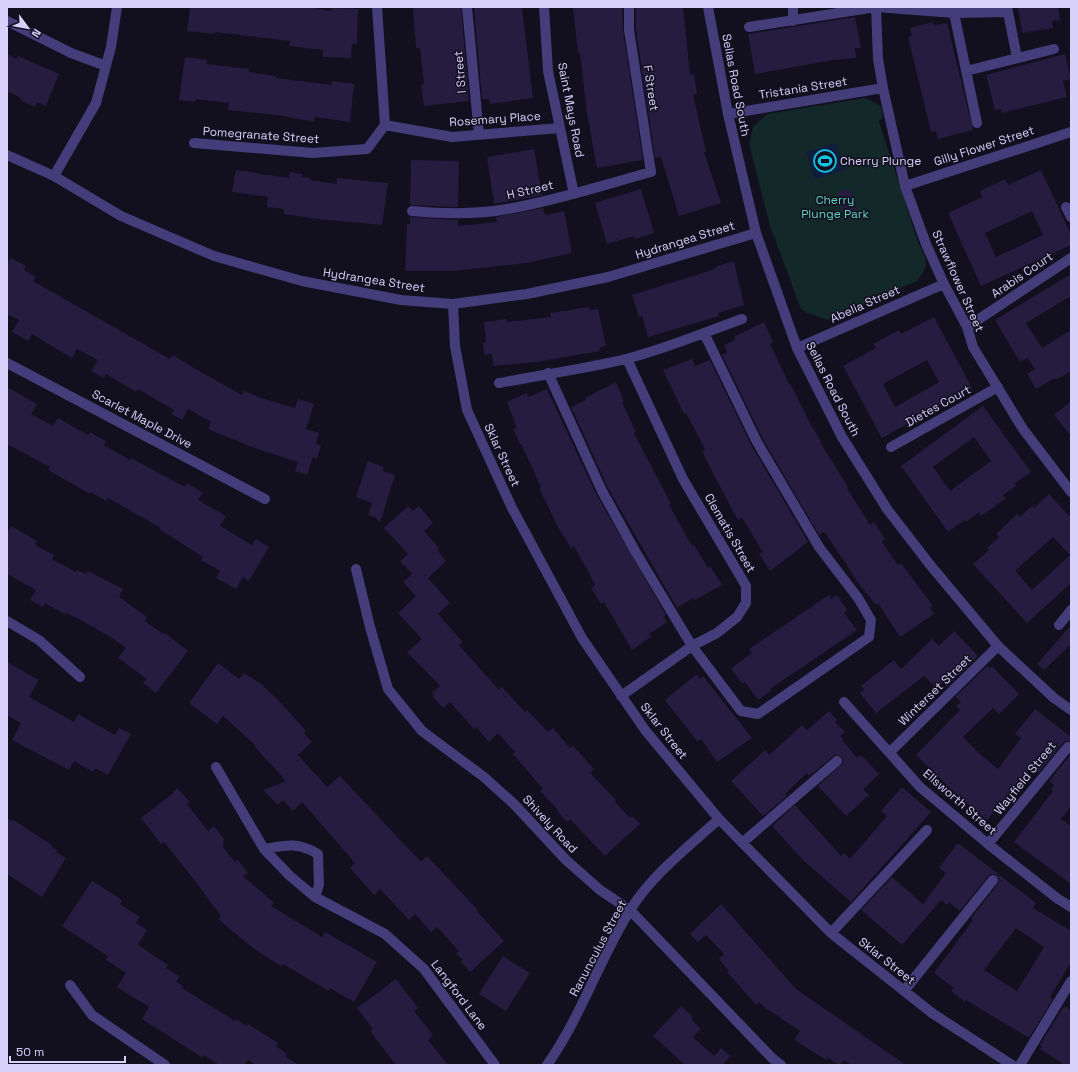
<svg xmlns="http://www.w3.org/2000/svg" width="1078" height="1072" font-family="'Space Grotesk',sans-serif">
<rect width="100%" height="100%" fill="#120f1f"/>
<path fill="#122829" d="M865,98L881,106L883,116L879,122L919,245C929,261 928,267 917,281L828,320L807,313L801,309L770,226L749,144L753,127L767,114Z"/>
<path fill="#0f1e3e" d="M836,143L845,170L814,179L806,152Z"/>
<path fill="#251c3f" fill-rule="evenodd" d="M190,7H307L332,11V8L358,9L357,44H352L351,58L323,57V50L289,46L290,41L215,32V34L187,31Z
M413,7H461L469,101L424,106L421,85L424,84L420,48H416Z
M474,7H522L533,98L490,104L489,99H482Z
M573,7H622L623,31L643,160L597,168L587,114L580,53H578Z
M636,7H683L690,75L694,74L697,94H693L706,152H704L721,203L679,216L661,157L655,158L636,30Z
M1018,7H1058L1060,20L1052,21L1053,28L1022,33Z
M855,17L861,48H855L856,58L833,60L755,74L748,34Z
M933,22L934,25L947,23L973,130L938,139L936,131L931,132L908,37L912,36L910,28Z
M7,54L16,59L18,56L59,74L46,106L37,102L35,107L20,100L21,98L7,91Z
M1065,54L1071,79L1063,81L1067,97L1002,113L1001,109L995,110L986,75Z
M185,57L207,60V64L249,69V72L276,76V78L332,85V81L354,84L350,122L315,117L314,122L284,116L228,110L229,103L196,99L195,102L179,100Z
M534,149L542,195L494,204L487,157Z
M411,160L459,161L458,207L410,205Z
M236,170L289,178L290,172L302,174V177L310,178L309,180L337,184V178L388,183L382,225L318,219L284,214V209L267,207L268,197L232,192Z
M1041,170L1071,235V245L981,286L948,213L982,197L980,191L1005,179L1008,185ZM1032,211L1043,235L996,257L985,233Z
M641,189L654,233L635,239L634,236L607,244L595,203Z
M850,189L858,212L845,217L837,193Z
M543,208L545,215L564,211L572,253L526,263L453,271H405L407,224H410V217L458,220V226L497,222L496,217Z
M11,258L26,266L24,270L36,277L33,281L170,359L173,355L192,367L242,395L244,391L261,398L295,408L298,399L314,404L306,429L319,433L316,444L321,446L317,458L313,457L307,475L295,471L298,462L249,446L208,429L211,422L188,409L182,420L171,414L174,410L138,389L136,392L106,374L104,378L91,371L98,360L77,349L72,358L32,334L28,341L12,332L19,320L7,314V264Z
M734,261L744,305L718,313L719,316L648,337L642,316L639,317L632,295L715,269V267Z
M1071,274V296L1026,323L1042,348L1071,330V371L1056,380L1055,378L1036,389L1027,374L1035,369L1028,358L1020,362L995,320Z
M589,307L590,310L598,309L606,346L599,348L600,351L537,362L493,366L492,354L484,355L483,343L486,342L484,322L506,319L507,322L551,317L550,313Z
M934,317L972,388L882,438L843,366L876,348L873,344L899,330L901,334ZM927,360L939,382L895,407L883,384Z
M764,322L773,342L770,344L789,384L790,383L811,425L821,441L820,442L848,487L847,488L870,525L874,522L885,539L882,542L898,565L901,563L933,606L930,608L934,614L900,637L878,603L876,605L859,584L826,534L824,532L819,535L763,439L722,355L727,352L724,345L735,340L734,337Z
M692,359L695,366L710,360L751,445L808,542L770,571L759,554L763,552L742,518L738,520L717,481L702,451L705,449L686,413L684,414L663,370Z
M616,382L624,401L622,402L636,432L634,433L671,504L669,505L692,546L694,545L708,568L710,566L722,585L695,600L693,598L677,608L608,488L571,407L586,400L585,398Z
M7,387L37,404L31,414L53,426L58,418L88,435L90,432L106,441L104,445L130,460L131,458L185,487L187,483L203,493L198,500L226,516L220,526L252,545L256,539L269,547L249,581L243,577L236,589L216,578L220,571L201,560L203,557L159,529L161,528L108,498L106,501L91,492L90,494L48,470L50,467L7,444Z
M547,389L596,494L666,615L663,616L667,622L649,634L651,637L632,650L604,602L601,604L591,588L595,585L592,579L574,546L571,548L557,525L539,488L541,487L521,444H520L513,429L517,428L507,402L527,393L528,397Z
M1071,401V436L1054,415Z
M983,406L1031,472L1014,484L1016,486L1003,495L1005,499L981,516L979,512L966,522L965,520L948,532L901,466ZM974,437L991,461L950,491L933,467Z
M368,461L384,467L383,471L395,475L380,523L375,517L368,515L372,503L356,497Z
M1049,494L1071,518V583L1027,623L973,564L989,550L987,548L999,537L996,534L1017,514L1020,517L1032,506L1034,508ZM1053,537L1070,555L1032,590L1015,571Z
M408,506L413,511L419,506L433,523L424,531L439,548L437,550L446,561L428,578L450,603L438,614L463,642L459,645L499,690L502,687L525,712L527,710L548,732L553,728L570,748L573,746L594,769L590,773L616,800L615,802L630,818L632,816L640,824L605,856L570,819L567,822L557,811L558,810L540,791L543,789L513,754L515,752L498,733L489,742L476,727L474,729L450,702L443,708L433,697L434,695L432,693L440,686L407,652L422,639L398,613L416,596L403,582L412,574L400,561L408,554L384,528Z
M11,526L37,541L35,545L54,555L52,559L76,572L77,570L86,574L88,571L123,589L119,597L147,617L145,621L163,634L165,633L188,651L156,693L143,683L147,679L118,658L126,648L109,636L75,617L65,613L64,614L45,603L43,607L30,600L36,590L7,574V533Z
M829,595L831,599L837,595L847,610L844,613L857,630L770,689L772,690L758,700L745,682L742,684L731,668L752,653L749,649Z
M1071,625V644L1044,670L1037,664Z
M954,631L978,656L947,687L943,683L937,689L924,676L876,713L860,693L864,690L861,686L894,660L901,669L932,639L939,646Z
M7,662L39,680L29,697L74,722L78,714L115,735L119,728L131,734L108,775L95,768L93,772L74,761L69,770L12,740L21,723L7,715Z
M218,663L239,679L244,673L261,684L281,703L306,731L304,733L312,742L298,755L327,787L340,776L421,862L427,856L477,909L476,910L504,941L470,972L461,962L463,960L456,953L459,951L437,927L431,932L415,914L409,920L380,889L374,895L350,868L355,863L302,802L293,811L283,800L278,805L263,790L286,781L254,746L255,745L223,716L217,724L189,703Z
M987,666L990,668L992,666L1019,694L999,714L993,708L963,737L980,754L998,769L1021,738L1015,734L1035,709L1071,737V741H1066L1063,743L1039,772L1032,768L1028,771L987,820L952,790L916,755L960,710L956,706L961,702L955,697Z
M697,674L700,679L703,676L752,738L717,762L701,739L697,741L665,700Z
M829,711L837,720L835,722L845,732L840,736L843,739L842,740L857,758L861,755L879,774L863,789L869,795L846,816L818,786L843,763L842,757L835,755L809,776L807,773L785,794L787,796L763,816L731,781L765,750L769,755L802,725L807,730Z
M1071,754V806L1061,819L1071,826V884L1014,842L1053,791L1051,789L1054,785L1049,781Z
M902,787L931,812L851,902L803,860L772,826L795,805L841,856L844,853L850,859L887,816L881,811Z
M177,788L190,802L187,804L208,831L214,826L224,839L223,847L235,862L238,860L248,873L243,876L274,903L271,906L322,937L325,932L377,962L354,1002L330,988L329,991L283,964L281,966L254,949L218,919L221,916L192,877L164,842L161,844L141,818L172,794Z
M7,818L11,821L12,819L52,845L51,846L57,850L56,852L66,858L42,897L7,874Z
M958,843L1036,903L1033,908L1071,931V962L1050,997L1053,999L1029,1038L966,1000L965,1002L951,991L954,988L934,973L973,920L971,918L998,884L999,878L997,875L991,874L988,876L960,911L949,902L947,905L941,900L902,945L861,910L892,877L923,904L946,873L939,868ZM1016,928L1044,947L1017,991L984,970Z
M92,881L122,900L120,904L140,917L136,923L147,930L138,945L168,965L166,968L180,977L176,982L183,986L182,988L235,1021L236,1019L247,1026L248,1024L278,1043L276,1046L287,1054L286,1057L299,1065H256L248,1060L244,1065H219L204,1055L203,1058L142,1019L149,1007L117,987L126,973L106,960L108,956L62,926Z
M721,904L796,989L906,1065H852L844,1060L839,1065L828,1058L826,1060L794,1040L800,1031L769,1010L768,1011L759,1002L756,1005L727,972L729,971L719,959L724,954L706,935L698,942L690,934Z
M503,956L530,973L506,1011L479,994Z
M396,979L418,1008L414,1011L433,1035L428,1040L448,1065H396L370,1031L373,1029L357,1008Z
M681,1006L693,1017L691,1019L701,1029L693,1037L714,1056L721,1048L730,1056L723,1065H685L653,1036Z
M1064,1006L1071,1010V1065H1065L1040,1049L1042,1047L1040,1045Z"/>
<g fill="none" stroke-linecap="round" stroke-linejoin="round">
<path stroke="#443d7a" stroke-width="10" d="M377,7L385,125
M467,7L479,135
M544,7L548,71L574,194
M793,7V21
M876,7L878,59L883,88L905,186L926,244L944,284L967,327L973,347L1023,429L1071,492
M1007,7L1017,58
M954,13L977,123
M7,21L71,53L106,66
M749,27L876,7L954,13L1008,12
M966,71L1054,49
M728,114L883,88
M385,125L452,137L560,128
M194,143L313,153L367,149L385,125
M54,176L96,103L111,47L117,7
M905,186L1071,132
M1066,207L1071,217
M412,211C444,214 475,215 507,209C555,201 603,185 651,172L629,30V7
M453,304L455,346L467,410L512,508L582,638L645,730L719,819L831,933L932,1013L1012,1065
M967,327L1071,258
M797,348L944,284
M7,363L265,499
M548,373L602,491L635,551L692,646L741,711L758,714L869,637L871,620L858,598L819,547L757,442L704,333
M499,383C541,375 584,369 626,359C665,349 703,333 742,319
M891,447L998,387
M356,569L370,627L388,689L422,731L484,777L514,804L566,860L600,890L630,910L772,1058L781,1065
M7,621L39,640L80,677
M1059,625L1071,610
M621,696L692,646L717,633L737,617L746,603V586L683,479L627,359
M844,702L920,787L988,844L1058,899L1071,907
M890,752L998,646
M216,767L264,849L290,876L315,897L385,934L424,969L495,1065
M742,843L837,761
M988,844L1068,747
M264,849C286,845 298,842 318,854L319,885L315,897
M831,933L927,830
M70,985L92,1015L165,1065
M904,991L993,880
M547,1065C581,1017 599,960 630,910C653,874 687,848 719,819
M1020,1065L1071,981"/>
<path stroke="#443d7a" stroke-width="10" d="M708,7L728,114L756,233L797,348L842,437L887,509L931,566L998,646L1054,698L1071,710
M7,155L54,176L121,216L214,256L302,281L401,300L453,304L527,294L608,277L756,233"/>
</g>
<defs>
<g id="stadium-ring" transform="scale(1.15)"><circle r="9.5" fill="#120f1f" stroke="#13c3e4" stroke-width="1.5"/><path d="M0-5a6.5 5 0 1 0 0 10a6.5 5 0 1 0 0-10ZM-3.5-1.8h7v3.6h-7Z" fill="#13c3e4"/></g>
</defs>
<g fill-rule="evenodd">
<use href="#stadium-ring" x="825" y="161"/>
</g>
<g text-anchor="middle" stroke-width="3" stroke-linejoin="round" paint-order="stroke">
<g font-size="12" fill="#d8d1fb" stroke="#120f1f">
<text transform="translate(460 72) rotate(-95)" y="4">I Street</text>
<text transform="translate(736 85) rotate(79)" y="4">Sellas Road South</text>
<text transform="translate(651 88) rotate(81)" y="4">F Street</text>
<text transform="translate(803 88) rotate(-9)" y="4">Tristania Street</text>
<text transform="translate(571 110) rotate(79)" y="4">Saint Mays Road</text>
<text transform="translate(495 119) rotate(-4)" y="4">Rosemary Place</text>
<text transform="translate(261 135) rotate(4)" y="4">Pomegranate Street</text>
<text transform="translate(984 146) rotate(-18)" y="4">Gilly Flower Street</text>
<text transform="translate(530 190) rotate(-13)" y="4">H Street</text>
<text transform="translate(685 240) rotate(-17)" y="4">Hydrangea Street</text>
<text transform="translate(1022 275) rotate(-34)" y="4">Arabis Court</text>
<text transform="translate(374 280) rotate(9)" y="4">Hydrangea Street</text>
<text transform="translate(958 281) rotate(66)" y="4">Strawflower Street</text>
<text transform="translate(865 304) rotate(-24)" y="4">Abelia Street</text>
<text transform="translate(833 389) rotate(63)" y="4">Sellas Road South</text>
<text transform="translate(938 406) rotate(-29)" y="4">Dietes Court</text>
<text transform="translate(142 419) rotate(28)" y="4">Scarlet Maple Drive</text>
<text transform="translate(502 455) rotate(65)" y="4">Sklar Street</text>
<text transform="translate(730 533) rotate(60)" y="4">Clematis Street</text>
<text transform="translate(935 690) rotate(-44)" y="4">Winterset Street</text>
<text transform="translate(664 731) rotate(52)" y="4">Sklar Street</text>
<text transform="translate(1025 778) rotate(-51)" y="4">Wayfield Street</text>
<text transform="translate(960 802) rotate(41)" y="4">Ellsworth Street</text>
<text transform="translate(550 824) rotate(47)" y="4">Shively Road</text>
<text transform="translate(598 948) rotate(-62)" y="4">Ranunculus Street</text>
<text transform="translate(887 961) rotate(38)" y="4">Sklar Street</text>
<text transform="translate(459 995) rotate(53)" y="4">Langford Lane</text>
</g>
<g font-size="12" fill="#d8d1fb" stroke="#120f1f" text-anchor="start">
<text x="840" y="165">Cherry Plunge</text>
</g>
<g font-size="12" fill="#63d4bf" stroke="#120f1f">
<text x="835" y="204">Cherry<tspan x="835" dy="14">Plunge Park</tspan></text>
</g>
</g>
<rect width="1078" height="1072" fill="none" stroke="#d8d1fb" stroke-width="16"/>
<g transform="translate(28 28) rotate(122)" stroke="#120f1f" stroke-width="3" paint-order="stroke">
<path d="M0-3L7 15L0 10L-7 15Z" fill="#d8d1fb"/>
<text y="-6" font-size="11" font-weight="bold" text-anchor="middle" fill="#d8d1fb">N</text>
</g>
<path d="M10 1056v6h115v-6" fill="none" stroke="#d8d1fb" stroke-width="2"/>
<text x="16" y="1056" font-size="12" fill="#d8d1fb" stroke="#120f1f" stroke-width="3" paint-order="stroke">50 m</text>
</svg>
